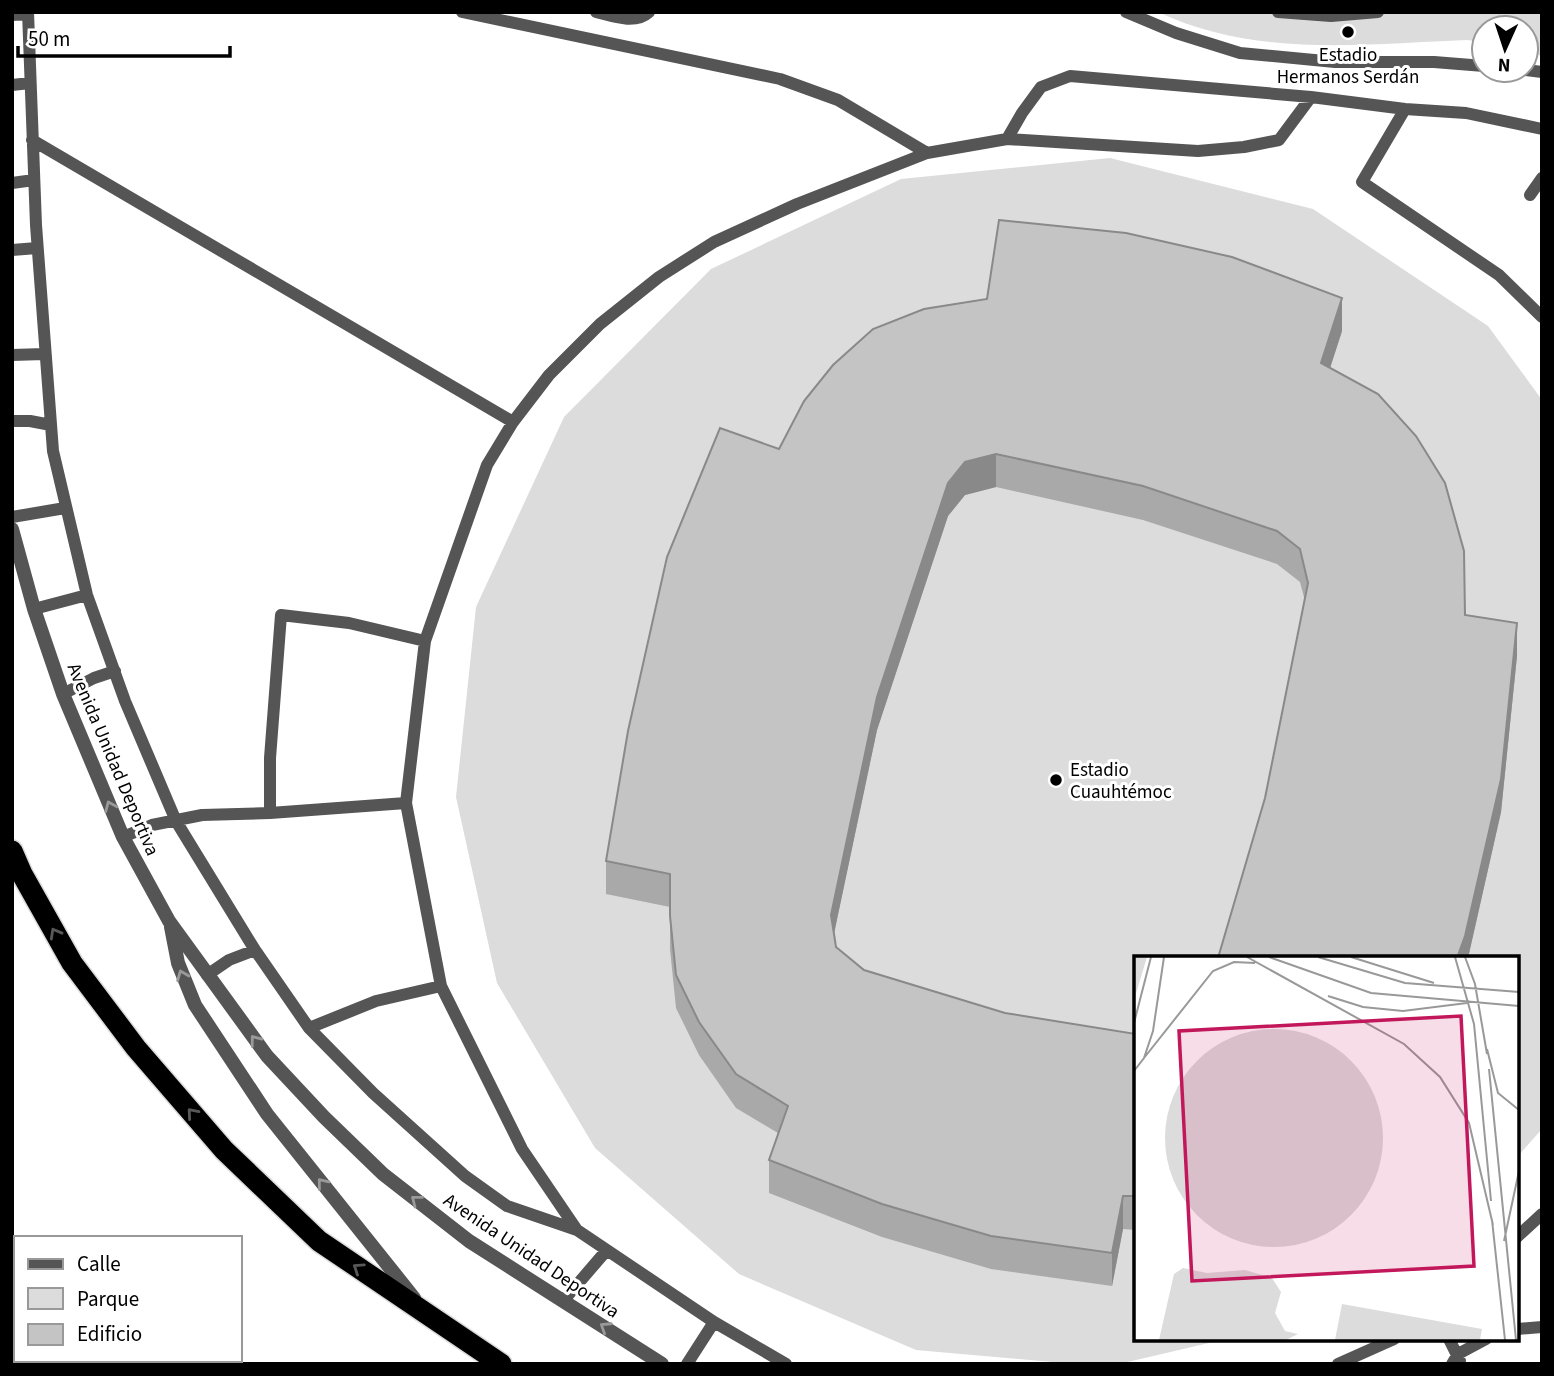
<svg xmlns="http://www.w3.org/2000/svg" width="1554" height="1376" font-family="'Source Sans 3',sans-serif">
<rect width="100%" height="100%" fill="#fff"/>
<path fill="#dcdcdc" d="M1158,12H1542V56L1526,51V28H1484V42L1467,40C1364,44 1255,58 1158,12Z
M1110,158L1313,209L1488,326L1542,400V1129L1517,1157V958H1136V1339H1226L1119,1364H1075L916,1350L739,1274L595,1148L497,983L456,797L476,607L564,417L711,269L901,179Z"/>
<g fill="none" stroke-linecap="round" stroke-linejoin="round">
<g stroke="#dbdbdb" stroke-width="24">
<path id="motorway" d="M12,851L22,874L72,963L136,1048L224,1150L319,1241L501,1364"/>
</g>
<path stroke="#555" stroke-width="12" d="M28,12L36,225L53,451L87,595L125,701L176,821L255,950L309,1028L373,1093L465,1176L507,1206L577,1230
M462,12L780,79L838,100L927,153
M596,12C612,16 635,25 649,12
M1126,12L1176,33L1240,53L1335,62H1434L1484,66
M1278,12L1331,16L1378,12
M12,15L28,14
M1526,70L1542,72
M12,85L30,83
M1405,109L1362,182L1499,275L1542,317
M1007,139L1022,113L1041,87L1070,76L1311,97L1405,109L1466,113L1542,129
M32,140L513,422
M12,183L34,180
M1530,195L1542,178
M12,250L37,248
M12,355L44,354
M12,421H30L51,425
M12,517L65,508
M34,609L87,595
M63,694L94,678L115,671
M406,803L425,641L487,465L513,422L549,375L600,324L659,277L714,242L797,204L927,153L1007,139L1198,151L1244,147L1279,140L1311,97
M270,813V758L281,615L349,623L425,641
M123,837L152,825L202,815L270,813L406,803L441,986L522,1149L577,1230L714,1322L786,1364
M207,975L229,960L255,950
M309,1028L376,1001L441,986
M1517,1237L1542,1214
M563,1301L606,1251
M1517,1329L1542,1327
M1449,1339L1460,1361
M687,1364L714,1322
M1338,1364L1394,1339
M1452,1364L1458,1354L1486,1339"/>
<path stroke="#555" stroke-width="14" d="M12,529L34,609L63,694L123,837L169,921L267,1056L324,1117L383,1174L469,1241L662,1364
M171,927L178,963L195,1005L267,1114L414,1298"/>
<use href="#motorway" stroke="#000" stroke-width="21"/>
</g>
<path fill="#a9a9a9" d="M1342,331L1330,368L1465,615L1517,656L1501,812L1468,958H1218L1265,798L1305,601L1300,582L1277,564L1143,520L996,487L965,495L948,516L877,730L834,933L836,947L864,970L1005,1013L1136,1034V1230L1123,1229L1112,1286L991,1269L882,1237L769,1193V1160L778,1133L736,1108L699,1055L676,1008L670,949V907L606,894V861L779,449Z"/>
<path fill="#898989" d="M1342,298V331L1321,396V363Z
M996,454V487L965,495L948,516L877,730L831,948V915L877,697L948,483L965,462Z
M1517,623V656L1501,812L1468,958H1457Z
M1123,1196V1229L1112,1286V1253Z"/>
<path fill="#c4c4c4" stroke="#898989" stroke-width="2" d="M999,220L1126,233L1232,257L1342,298L1321,363L1378,394L1416,436L1445,483L1464,551L1465,615L1517,623L1501,779L1465,936L1457,958H1218L1265,798L1308,583L1300,549L1277,531L1143,486L996,454L965,462L948,483L877,697L831,915L836,947L864,970L1005,1013L1136,1034V1196H1123L1112,1253L991,1236L882,1204L769,1160L788,1106L736,1074L699,1022L676,975L670,916V874L606,861L628,731L667,557L720,428L779,449L804,401L833,365L873,329L924,309L987,299Z"/>
<defs><path id="oneway-chevron" d="M-2-3.5L2.5 0L-2 3.5" fill="none" stroke-width="1.6" stroke-linecap="round" stroke-linejoin="round" transform="scale(1.75)"/></defs>
<g stroke="#999">
<use href="#oneway-chevron" transform="translate(110 806) rotate(-113)"/>
<use href="#oneway-chevron" transform="translate(182 975) rotate(-112)"/>
<use href="#oneway-chevron" transform="translate(255 1040) rotate(-127)"/>
<use href="#oneway-chevron" transform="translate(322 1183) rotate(-129)"/>
<use href="#oneway-chevron" transform="translate(416 1200) rotate(-142)"/>
<use href="#oneway-chevron" transform="translate(605 1327) rotate(-147)"/>
</g>
<g stroke="#595959">
<use href="#oneway-chevron" transform="translate(55 933) rotate(-119)"/>
<use href="#oneway-chevron" transform="translate(192 1113) rotate(-131)"/>
<use href="#oneway-chevron" transform="translate(358 1268) rotate(-146)"/>
</g>
<g fill="#000" stroke="#fff" stroke-width="2.5">
<circle cx="1348" cy="32" r="7"/>
<circle cx="1056" cy="780" r="7"/>
</g>
<g text-anchor="middle" stroke-width="6" stroke-linejoin="round" paint-order="stroke">
<g font-size="19" fill="#000" stroke="#fff">
<text x="1348" y="61">Estadio<tspan x="1348" dy="22">Hermanos Serdán</tspan></text>
<text x="1070" y="776" text-anchor="start">Estadio<tspan x="1070" dy="22">Cuauhtémoc</tspan></text>
</g>
<g font-size="19" fill="#000" stroke="#fff">
<text transform="translate(114 759) rotate(67)" y="7">Avenida Unidad Deportiva</text>
<text transform="translate(532 1255) rotate(34)" y="7">Avenida Unidad Deportiva</text>
</g>
</g>
<g transform="translate(1134 956)">
<rect width="385" height="385" fill="#fff"/>
<path d="M0,1H13L0,44ZM31 182a109 109 0 1 1 218 0a109 109 0 1 1-218 0ZM49,312L73,317L111,314L138,322L147,336L141,357L151,375L164,378L152,384H25L40,318ZM208,348L348,373L346,384H201Z" fill="#dcdcdc"/>
<path fill="none" stroke="#999" stroke-width="2" d="M113,1L270,88L306,121L335,167L359,269M135,1L237,37L385,50M184,1L271,27L385,36M217,1L300,27M321,1L340,68L357,245M331,1L341,28L353,98M194,40L229,51L269,55L333,47M0,67L17,1M353,93L364,137L385,154M10,102L79,15L100,6L121,7M355,113L382,384M0,115L10,102L19,75L30,1M358,264L371,384M370,285L385,215"/>
<path fill="#c2185b" fill-opacity="0.15" stroke="#c2185b" stroke-width="3.5" d="M327,60L340,310L58,325L45,75Z"/>
<rect width="385" height="385" fill="none" stroke="#000" stroke-width="3.5"/>
</g>
<rect width="1554" height="1376" fill="none" stroke="#000000" stroke-width="28"/>
<rect x="14" y="1236" width="228" height="126" fill="#ffffff" stroke="#999999" stroke-width="2"/>
<rect x="28" y="1259" width="35" height="10" fill="#555555" stroke="#999999" stroke-width="2"/>
<text x="77" y="1271" font-size="21" fill="#000000">Calle</text>
<rect x="28" y="1288" width="35" height="21" fill="#dcdcdc" stroke="#999999" stroke-width="2"/>
<text x="77" y="1306" font-size="21" fill="#000000">Parque</text>
<rect x="28" y="1324" width="35" height="21" fill="#c4c4c4" stroke="#999999" stroke-width="2"/>
<text x="77" y="1341" font-size="21" fill="#000000">Edificio</text>
<g transform="translate(1505 49) rotate(183)"><circle r="33" fill="#ffffff" stroke="#999999" stroke-width="2"/>
<path d="M0-5L12 26L0 18L-12 26Z" fill="#000000"/>
<text y="-10" font-size="19" font-weight="bold" text-anchor="middle" fill="#000000">N</text>
</g>
<path d="M18 46v10h212v-10" fill="none" stroke="#000000" stroke-width="3.5"/>
<text x="28" y="46" font-size="21" fill="#000000" stroke="#ffffff" stroke-width="5" paint-order="stroke">50 m</text>
</svg>
